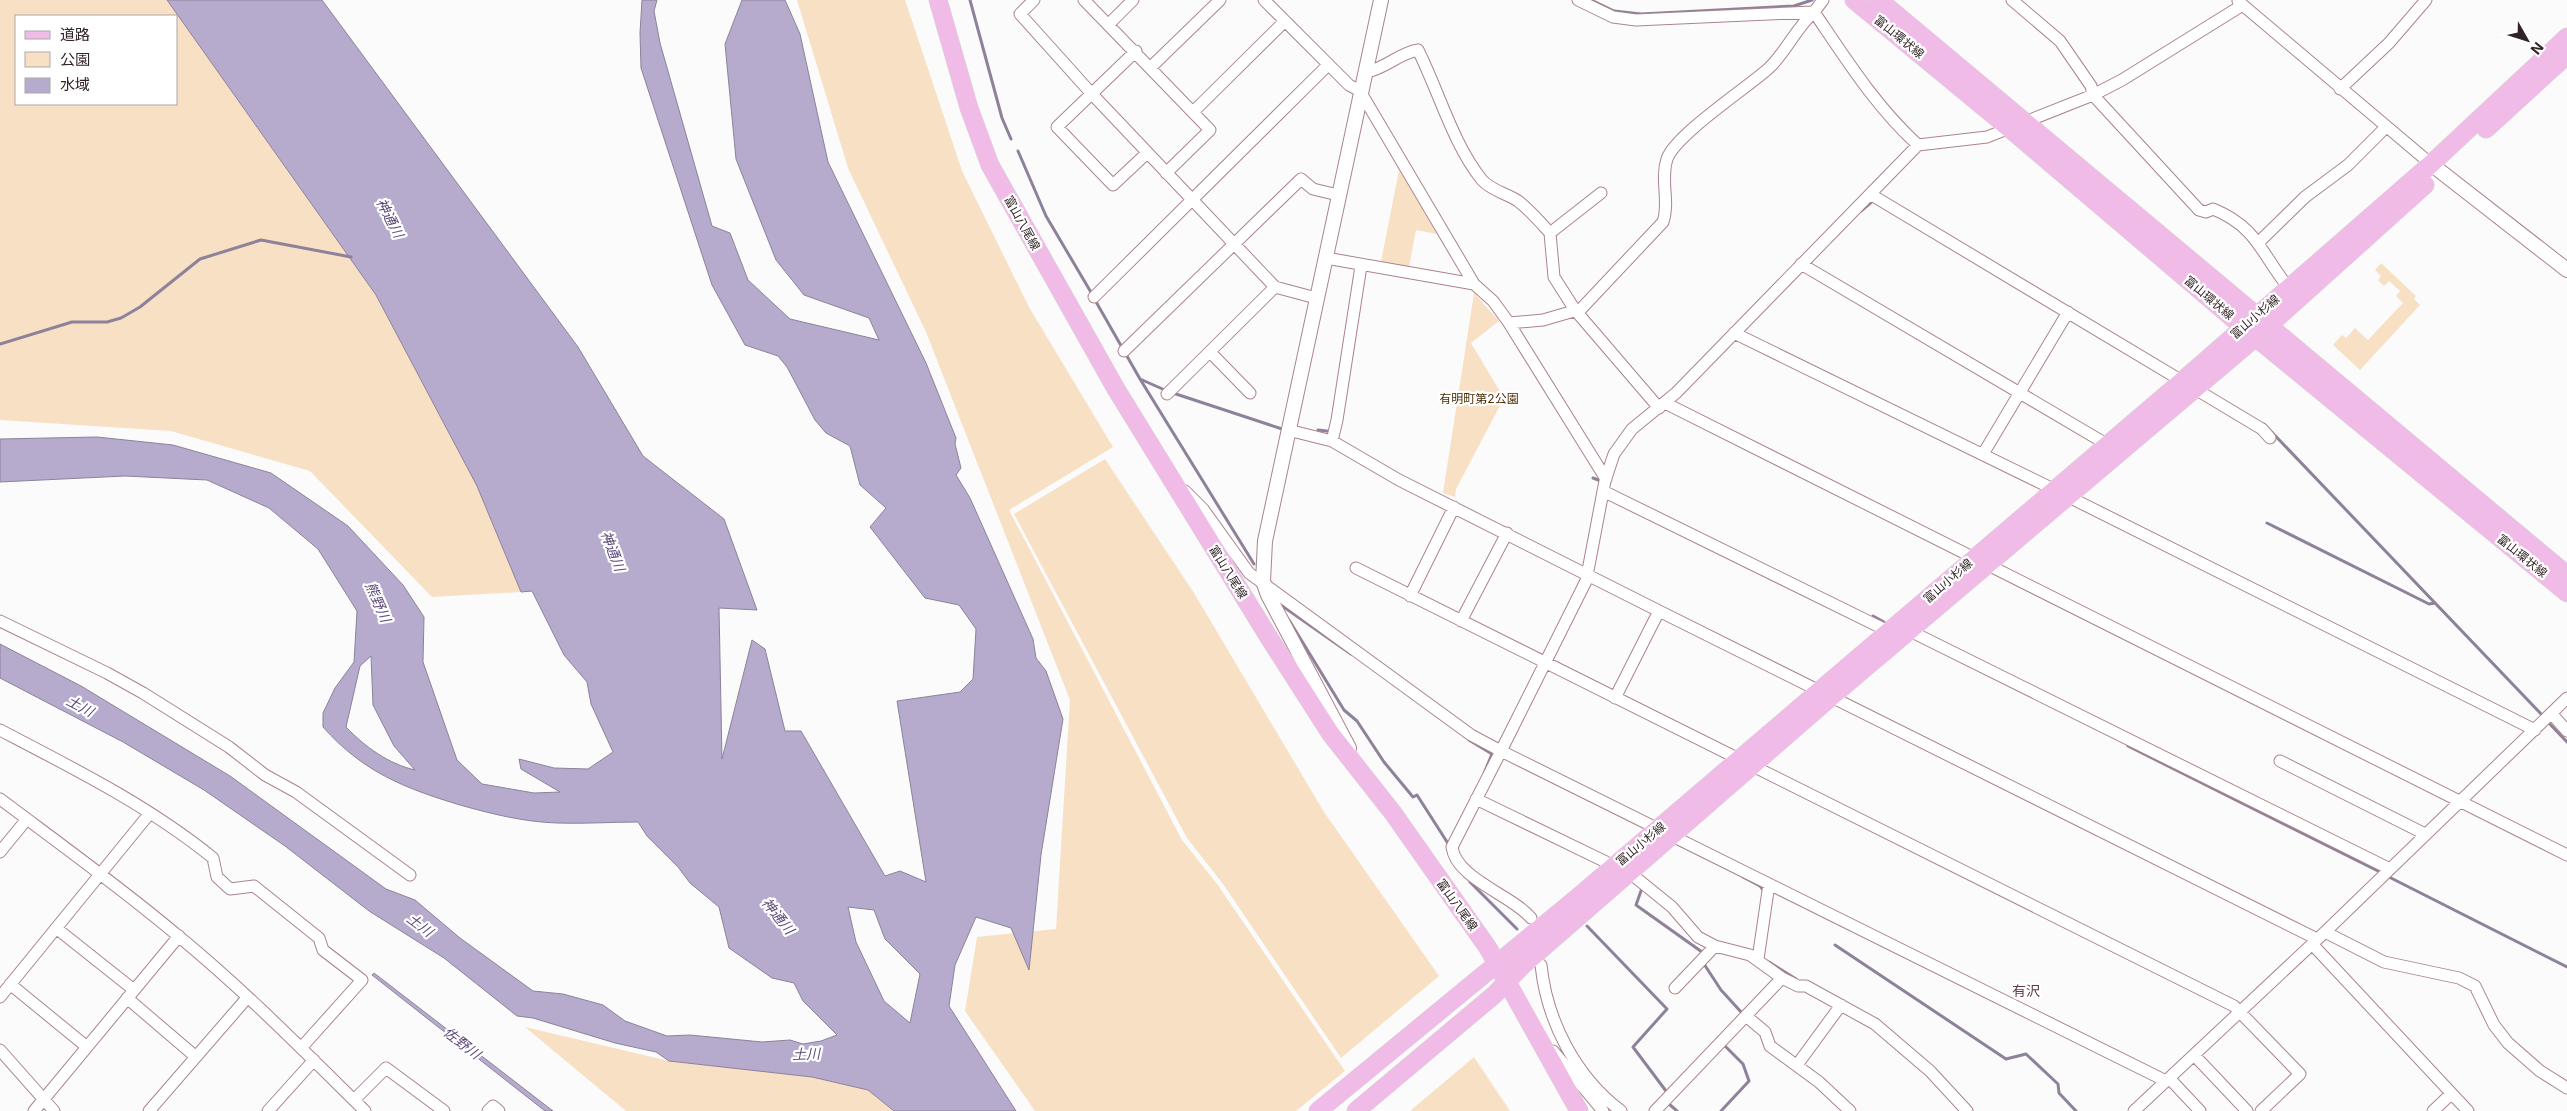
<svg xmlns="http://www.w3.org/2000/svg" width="2567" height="1111" font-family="Inter,'Noto Sans JP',sans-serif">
<rect width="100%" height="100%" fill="#fbfbfb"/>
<path fill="#f8e0c5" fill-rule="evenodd" d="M0,0H167L376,295L477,486L521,592L432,597L310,471L171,431L0,420ZM16,16H176V104H16Z
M797,0H905L962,171L1030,309L1113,447L1009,510L1182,840L1217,884L1345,1071L1296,1111H1035L965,1011L977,937L1056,929L1070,700L926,332L848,168Z
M1399,170L1437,234L1416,230L1409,267L1381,262Z
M2381,263L2416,296L2414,299L2420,305L2360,370L2333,345L2342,335L2346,338L2355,328L2368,340L2403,303L2396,296L2400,291L2389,281L2384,286L2378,280L2381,276L2375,270Z
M1474,293L1499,321L1471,343L1504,398L1456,489L1455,497L1443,493Z
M1105,459L1194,593L1324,812L1439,976L1341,1058L1223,884L1187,838L1014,514Z
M525,1027L669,1061L812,1077L868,1090L894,1111H626Z
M1474,1057L1510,1111H1410Z"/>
<path fill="#b6aacd" stroke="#8e829b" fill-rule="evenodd" d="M167,0H322L578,347L643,456L724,519L757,610L719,608L722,759L752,640L765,649L785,731H801L885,876L900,871L926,882L897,701L960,692L973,679L976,629L959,605L925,598L870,527L886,508L860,485L850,446L826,433L815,420L787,367L778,356L745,345L712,285L641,68L640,33L642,0H657L654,11L660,43L712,226L730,233L748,280L790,319L879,340L869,318L804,295L776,260L736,159L725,44L742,0H785L800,34L828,162L926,363L956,438L955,444L961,468L956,475L970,498L1033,639L1036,658L1046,671L1063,719L1041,855L1029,970L1011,928L976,917L955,965L949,1006L1016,1111H894L868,1090L812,1077L669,1061L656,1052L615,1043L533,1018L517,1016L444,958L369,911L285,846L204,790L123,742L0,678V644L81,686L230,776L386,889L415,900L460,938L533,991L563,994L603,1005L625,1021L667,1036L690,1035L762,1042L790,1040L803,1044L821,1041L837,1035L803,1001L794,983L772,978L729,948L719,907L690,883L678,867L647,836L638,822C611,822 584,824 557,823C524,822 492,814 460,805C404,788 363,772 323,727V713L335,688L354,662L357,611L318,549L269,508L207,480L125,476L0,482V439L97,437L173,445L271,473L348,526L403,585L424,617L423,662L457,760L482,784L534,793L560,792L521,769L519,759L554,768L588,769L613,752L591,704L587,682L564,655L532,591L521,592L477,486L376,295ZM371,656L373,705L394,746L415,770C389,764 365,747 346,727L360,666ZM848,907L874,910L885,939L920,974L910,1023L884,1001L856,942Z
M374,973L553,1111H545L372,975Z"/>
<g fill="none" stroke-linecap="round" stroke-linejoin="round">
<path stroke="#8e829b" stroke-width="3" d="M970,0L1002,118L1011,139
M1591,0L1614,11L1641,14L1794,6L1812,0
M1018,151L1046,216L1092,294
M1861,211L1875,199
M1095,300L1140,379L1254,564
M0,344L72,322H107L121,318L140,307L200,259L261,240L351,257
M1140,379L1167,391
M1173,393L1282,429
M2264,424L2543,716
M1318,430L1327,431
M1593,478L1601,481
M2267,523L2429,604L2435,603
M1278,603L1351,654
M1873,616L1884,622
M1289,620L1344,710L1357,721L1384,762L1413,797L1417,795L1449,845
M2547,721L2567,742
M1469,740L1492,754L1485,771
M2128,746L2382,873
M2387,876L2567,967
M1743,877L1760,886L1764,891
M1470,882L1517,929
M1642,888L1636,905L1702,952
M1587,926L1667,1009L1633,1047L1666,1091
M1835,945L2006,1059L2026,1054L2058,1084L2059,1093L2076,1111
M1769,962L1796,979
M1704,964L1721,990L1742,1013
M1669,1104L1677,1111
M1721,1111L1749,1081L1743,1064L1724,1045"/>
<g stroke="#ab848b" stroke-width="13">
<path id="minor" d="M1034,0L1020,14L1091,93L1275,287L1316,298
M1084,0L1210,130L1166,173
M1264,0L1349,85L1360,91L1474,284L1493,301L1509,323L1606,479
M1578,0L1613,17L1636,20L1814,12L1823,0
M2012,0L2060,41L2091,86L2093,95L2199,210L2206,212L2213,209C2258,227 2262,256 2289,288
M2238,1L2431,164
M1109,24L1133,0
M1136,51L1057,127L1113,185L1147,153
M1151,67L1220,0
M1366,72C1385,69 1399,53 1418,50C1439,92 1453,144 1482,180C1492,191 1506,193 1518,201C1530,210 1540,222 1550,233L1554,277L1575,310L1659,408
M2340,89L2389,43L2426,0
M1193,112L1285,21
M1870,194L2202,393L2262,429L2270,438
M1550,233L1601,193
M2259,242L2305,197L2348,165L2386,127
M1326,258L1474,284
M1801,264L2108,445
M1094,297L1328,65
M1509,323L1543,320L1581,309L1663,222C1670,202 1660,180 1667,159C1675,135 1747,88 1769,68C1786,52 1796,28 1814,12C1846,59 1876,107 1918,145
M1734,333L2047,486L2535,730
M1124,351L1301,179L1313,189L1338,195
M1210,352L1250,393
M1167,394L1275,287
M1665,403L2567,855
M1288,430L1332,441L1399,480L1659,611L2317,939
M1332,441L1337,420L1361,266
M1983,454L2068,312
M1185,491L1203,509L1249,573L1471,735L1501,751L1586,581L1605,481L1614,454L1632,429L1676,393L1918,145L1987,137L2093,95L2122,80L2241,6
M1603,491L1890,632
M1356,568L2234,1006L2300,1074L2261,1111
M1410,596L1454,507
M0,621L107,673L143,693L229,747L265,775L296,792L410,875
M1461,621L1507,533
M1910,631L2390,869
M1615,698L1659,611
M2551,713L2567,731
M0,730C73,768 149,806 213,858L217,877L230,889L254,886L319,938L323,950L362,980L301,1048
M2280,761L2425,834
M0,799C60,844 120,887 177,935C243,989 304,1051 365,1111
M1476,799L1606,862
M0,852L27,819
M1635,877L1672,907L1698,937L1715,946L1750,955L1782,978L1798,986H1806L1875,1024L1930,1071L1967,1111
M1531,918C1512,895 1456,879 1452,847L1501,751L2166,1081
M56,928L134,990
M2325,932L2384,962L2459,978L2475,986L2494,1025L2508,1043L2540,1071L2567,1088
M2312,944L2468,1111
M1758,959L1769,884
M1541,965C1547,1022 1576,1077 1621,1111
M10,984L87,1047
M1675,988L1715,946
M0,997L150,813
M127,998L196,1057
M1746,1016L1765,1032L1770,1046L1819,1082L1850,1111
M0,1050L54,1111
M1553,1051L1603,1111
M2194,1055L2247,1111
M1797,1065L1841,1005
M2169,1078L2200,1111
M354,1100L386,1068L444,1111
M34,1111L179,936
M149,1111L247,998
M268,1111L314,1060
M488,1111L493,1106L499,1111
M1655,1111L1782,978
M2134,1111L2325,932L2567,698
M2433,1111L2451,1094"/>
</g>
<g stroke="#ab848b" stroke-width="16">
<path id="tertiary" d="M2431,164L2567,270
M1349,748L1268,595L1263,581L1265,541L1381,0"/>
</g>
<g stroke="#dad7d8" stroke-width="19">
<path id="primary" d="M938,0L969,108L990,165L1116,389L1268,636L1330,733L1393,813L1488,948L1579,1111
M1854,0L2009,128L2243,327L2567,593
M1879,0L2567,575
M2486,129L2567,55
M1318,1111L1578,897L2181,382L2431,164L2567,37
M1356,1111L1494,995L1523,965L1832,696L2256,337L2425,185"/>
</g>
<use href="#minor" stroke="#fff" stroke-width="11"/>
<use href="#tertiary" stroke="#fff" stroke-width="14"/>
<use href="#primary" stroke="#f1bbe8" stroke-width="18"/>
</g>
<g text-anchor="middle" stroke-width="4.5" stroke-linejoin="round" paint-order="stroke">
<g font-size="12" fill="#322326" stroke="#fff">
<text transform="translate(1899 37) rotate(39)" y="4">富山環状線</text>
<text transform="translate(1022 223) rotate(61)" y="4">富山八尾線</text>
<text transform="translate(2209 298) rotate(40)" y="4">富山環状線</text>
<text transform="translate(2255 317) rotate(-41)" y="4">富山小杉線</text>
<text transform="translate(2522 556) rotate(39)" y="4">富山環状線</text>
<text transform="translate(1228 572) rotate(58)" y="4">富山八尾線</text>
<text transform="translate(1948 581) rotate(-41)" y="4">富山小杉線</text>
<text transform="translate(1641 844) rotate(-40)" y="4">富山小杉線</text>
<text transform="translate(1457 905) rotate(54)" y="4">富山八尾線</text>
</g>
<g font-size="12" fill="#482c04" stroke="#fff">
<text x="1479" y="403">有明町第2公園</text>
</g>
<g font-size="14" font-style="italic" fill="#5d4a7b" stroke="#fff">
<text transform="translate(390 218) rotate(63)" y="5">神通川</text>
<text transform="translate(613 551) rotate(69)" y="5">神通川</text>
<text transform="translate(378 602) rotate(66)" y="5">熊野川</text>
<text transform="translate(80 706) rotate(28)" y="5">土川</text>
<text transform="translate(778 916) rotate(51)" y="5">神通川</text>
<text transform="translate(420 925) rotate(37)" y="5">土川</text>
<text transform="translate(462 1043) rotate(38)" y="5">佐野川</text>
<text transform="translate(806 1054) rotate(-2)" y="5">土川</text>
</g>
<g font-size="14" fill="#5e3c43" stroke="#fff">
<text x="2026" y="996">有沢</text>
</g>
</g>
<rect x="15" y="15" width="162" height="90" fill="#ffffff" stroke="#ada7a8"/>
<rect x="25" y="31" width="25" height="8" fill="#f1bbe8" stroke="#ada7a8"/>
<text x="60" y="40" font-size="15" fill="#322326">道路</text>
<rect x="25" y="52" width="25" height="15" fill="#f8e0c5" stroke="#ada7a8"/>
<text x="60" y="65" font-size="15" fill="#322326">公園</text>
<rect x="25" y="78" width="25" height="15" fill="#b6aacd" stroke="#ada7a8"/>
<text x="60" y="90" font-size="15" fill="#322326">水域</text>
<g transform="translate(2527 40) rotate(129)" stroke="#ffffff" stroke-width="4" paint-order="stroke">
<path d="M0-4L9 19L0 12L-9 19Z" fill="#322326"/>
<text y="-8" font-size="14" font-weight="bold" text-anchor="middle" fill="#322326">N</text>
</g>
</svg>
